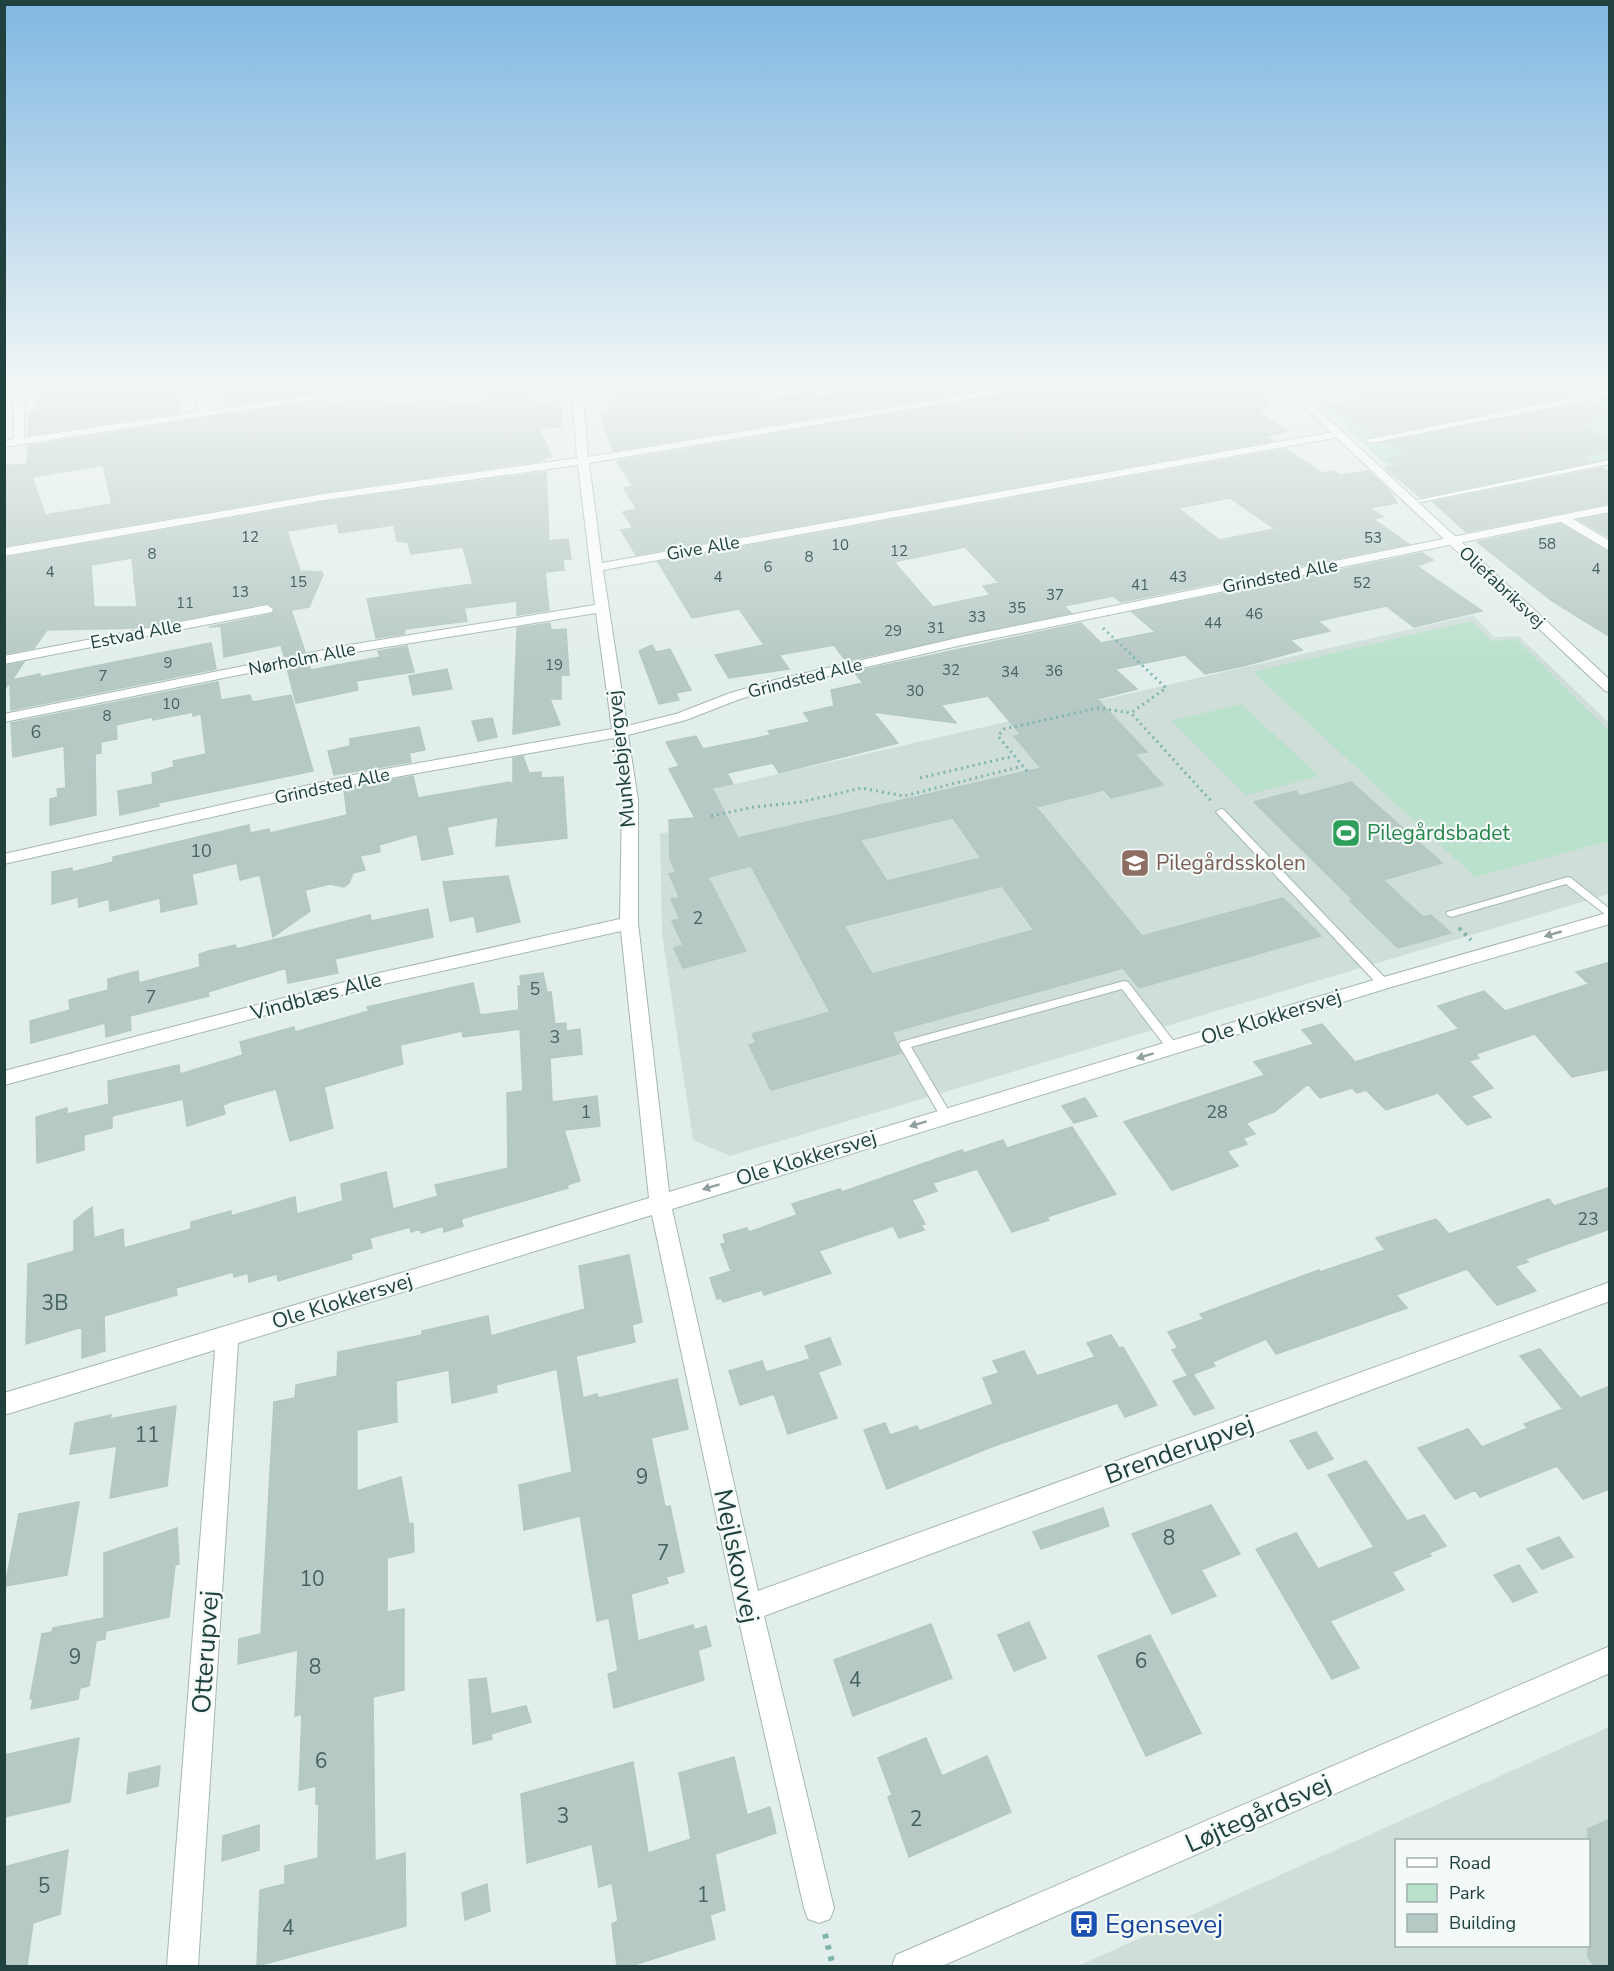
<svg xmlns="http://www.w3.org/2000/svg" width="1614" height="1971" font-family="'Nunito Sans',sans-serif">
<rect width="100%" height="100%" fill="#e2eeeb"/>
<path fill="#d0deda" fill-rule="evenodd" d="M1473,615L1494,637L1519,636L1609,723V894L730,1156L693,1140L662,934L660,833L693,831L691,794Z
M1609,1727V1966H1078ZM1396,1840H1588V1946H1396Z"/>
<path fill="#b9e1cb" d="M1304,388H1609V464L1425,502Z
M1471,621L1492,641L1516,639L1609,731V841L1475,877L1253,672Z
M1241,704L1319,776L1246,795L1171,721Z"/>
<path fill="#b7c9c5" stroke="#b4c8c4" stroke-width="1.5" fill-rule="evenodd" d="M39,388H176L181,412L28,435L29,415L36,412V395L39,394Z
M222,388H326L327,391L224,406Z
M493,388H531L532,403L560,401L561,427L539,428L552,457L545,458V460L324,492L4,546V466L27,464L28,446L329,399L330,404L382,397L384,406L447,398L449,406L491,401ZM103,465L112,504L45,515L32,477Z
M612,388H708L709,392L755,388L765,400L811,393L816,398L880,388H994L613,451L601,415H611L609,401H614Z
M1037,388H1264L1266,409L1256,411L1287,431L1265,436L1273,441L636,555L621,530L633,528L623,512L637,509L624,488L633,486L617,461Z
M1416,388H1552L1562,389L1575,395L1377,435L1325,406Z
M1589,402L1610,412V419L1579,425L1610,441V451L1581,457L1590,462L1420,497L1385,468L1397,466L1387,459L1407,453L1388,442Z
M1286,449L1322,473L1334,471L1340,475L1368,471L1389,490L1397,503L1369,508L1383,517L1373,519L1409,544L1121,602L1113,596L1064,606L1071,613L846,661L834,645L779,655L789,669L729,678L715,655L764,645L739,609L692,618L658,562ZM1230,498L1275,529L1219,540L1178,508ZM965,547L999,583L983,586L990,595L933,607L894,562Z
M1602,468L1610,472V503L1466,532L1433,502Z
M546,472L549,541L568,539L571,559H563L564,570L545,572L549,610L517,615V601L464,608L467,621L405,629L404,634L376,638L367,599L473,584L463,547L411,554L408,542L397,541L394,525L339,533L337,523L287,531L300,571L322,572L323,575L309,607L291,610L305,652L284,656L281,645L224,657L221,626L209,627L272,614L275,608L267,603L137,628L47,630L34,648L4,654V558L324,502ZM132,558L137,607H94L91,565Z
M1610,514V538L1579,520Z
M1561,524L1610,553V637L1552,601L1477,542Z
M1422,553L1433,560L1417,566L1482,611L1414,627L1386,606L1318,621L1330,631L1290,640L1302,650L1243,666L1205,674L1185,655L1115,669L1137,689L1097,699L1147,752L1135,754L1163,785L1111,798L1104,790L1036,807L1142,936L1283,898L1321,936L1139,988L1123,968L892,1032L901,1053L771,1090L749,1045L756,1043L752,1034L830,1012L751,866L708,877L746,951L683,968L674,948L683,945L672,921L680,919L671,899L680,898L669,874L676,872L670,859L669,820L695,818L669,769L679,766L666,742L696,736L703,749L771,735L768,731L810,722L804,713L834,706L831,690L863,683L854,672L1081,623L1101,643L1155,632L1132,612ZM988,696L1021,735L1014,736L1041,768L738,838L712,788L733,784L727,773L773,763L779,773L898,743L873,712L956,723L941,705ZM953,818L981,858L887,881L860,840ZM1002,886L1034,930L872,974L844,926Z
M550,623L551,630L566,629L569,675H561V699H550L560,725L513,734L517,628Z
M211,643L216,669L11,710L10,682L4,690V666L24,662L12,680L40,674V677Z
M652,645L656,652L670,649L691,690L676,693L679,700L659,704L639,651Z
M407,646L414,672L356,681L358,690L296,703L287,668L308,663L311,670L380,657L378,651Z
M447,669L452,689L413,695L409,676Z
M218,682L221,700L250,695L252,702L291,695L313,771L158,803L159,806L120,815L118,791L153,784L152,773L174,767L173,761L206,754L201,714L193,716V712L153,720L152,717L116,725L117,739L101,742V753L95,754L96,815L50,825V799L58,797L57,789L66,788L64,746L13,757L11,723Z
M492,718L497,737L478,741L472,721Z
M419,727L425,750L409,753L411,762L334,775L328,751L350,746V739Z
M523,756L529,773L541,772V778L563,777L567,838L496,846L498,817L447,827L453,854L422,860L417,834L379,845L380,852L360,856L365,870L353,873L349,883L344,887L330,884L305,890L310,911L273,937L260,875L240,880L237,863L192,874L197,904L161,912L160,898L110,911L109,899L79,907L78,897L52,904V872L72,868V872L113,862V857L249,825L250,833L269,829L270,833L347,815L344,789L362,785L413,776L418,798L510,782L513,785V758Z
M1351,782L1442,863L1383,880L1423,917L1431,915L1451,933L1398,948L1350,901L1353,900L1254,802L1296,791L1300,796Z
M508,876L520,922L477,932L474,916L450,921L443,882Z
M428,909L433,937L335,959L338,973L288,983L286,968L208,992L209,996L130,1016L131,1030L106,1037L105,1023L31,1043L30,1021L70,1010L69,1000L108,990V979L138,971L139,983L200,967L199,954L209,951L235,945L237,949L370,915L371,921Z
M1610,962V1069L1572,1077L1535,1034L1476,1054L1479,1058L1469,1061L1493,1088L1471,1096L1491,1117L1467,1125L1438,1093L1386,1110L1366,1090L1357,1093L1352,1088L1320,1098L1308,1084L1274,1112L1246,1123L1255,1134L1243,1138L1247,1144L1227,1151L1238,1166L1172,1190L1124,1122L1265,1075L1254,1062L1314,1044L1302,1030L1322,1024L1355,1062L1459,1029L1438,1006L1484,991L1505,1011L1589,984L1576,972Z
M543,973L547,992H551L555,1024L566,1023V1031L580,1029L582,1054L550,1058L552,1102L597,1096L600,1126L564,1130L580,1181L567,1185L568,1188L461,1219L463,1226L444,1232L443,1226L421,1233L420,1229L411,1232L410,1227L370,1238L372,1248L351,1254L352,1259L278,1281L277,1274L249,1282L248,1273L234,1277L233,1272L176,1288L177,1295L104,1316L105,1351L82,1358V1327L26,1344L28,1264L74,1251V1221L92,1207L94,1238L123,1229L124,1248L191,1229V1222L231,1211V1216L295,1197L297,1214L343,1201L341,1184L386,1172L393,1209L438,1196L435,1185L508,1168L507,1093L523,1091L520,1029L463,1037L462,1031L400,1045L403,1064L324,1087L333,1128L290,1141L276,1089L230,1102L223,1105L225,1114L187,1126L183,1099L112,1116V1128L84,1135V1150L37,1163L36,1117L67,1108V1114L109,1104L108,1081L179,1065L180,1074L243,1055L240,1042L294,1027L295,1032L369,1011L367,1007L428,993L473,983L480,1015L519,1010L518,986H521L520,976Z
M1085,1098L1097,1116L1074,1123L1062,1106Z
M1072,1127L1116,1194L1047,1217L1049,1220L1012,1232L977,1169L933,1183L937,1191L912,1200L925,1224L921,1225L924,1230L899,1238L893,1226L819,1251L831,1273L764,1295L762,1290L723,1302L721,1298L717,1299L710,1278L731,1271L721,1244L726,1243L723,1235L747,1228L749,1232L797,1215L792,1204L840,1189L842,1192L962,1150L964,1153L1003,1140L1007,1148Z
M1610,1187V1229L1525,1259L1528,1262L1515,1266L1536,1291L1497,1305L1467,1269L1396,1295L1407,1308L1276,1354L1266,1339L1212,1362L1215,1366L1188,1376L1172,1350L1178,1348L1168,1332L1204,1319L1200,1314L1319,1270L1320,1272L1385,1250L1376,1238L1436,1219L1449,1234L1549,1199L1554,1206Z
M629,1255L642,1322L632,1325L635,1342L576,1356L583,1398L597,1394L598,1398L677,1379L688,1429L651,1438L665,1507L670,1506L684,1572L666,1577L668,1583L631,1594L638,1641L693,1625L694,1630L706,1626L711,1646L698,1650L704,1680L614,1708L608,1674L618,1671L609,1618L597,1621L580,1516L524,1530L519,1485L572,1472L557,1369L496,1385L497,1392L452,1403L449,1370L396,1381L397,1422L357,1430V1491L401,1477L409,1524L413,1523L414,1552L387,1558V1612L404,1609V1690L373,1697L375,1861L405,1853L406,1926L257,1966L260,1890L285,1884V1866L318,1858L319,1803L316,1804V1786L299,1790L302,1714L295,1716L298,1650L238,1664L239,1639L261,1634L274,1402L295,1398L296,1385L337,1376L338,1352L422,1335V1331L488,1316L491,1336L585,1309L579,1266Z
M1111,1335L1119,1348L1123,1347L1157,1405L1125,1417L1117,1403L994,1446L887,1489L864,1430L885,1423L890,1435L917,1426L919,1431L993,1404L983,1378L999,1373L993,1361L1024,1351L1037,1376L1095,1357L1087,1343Z
M830,1338L841,1364L818,1372L837,1418L788,1434L774,1394L740,1405L729,1371L762,1361L766,1372L810,1359L805,1346Z
M1540,1349L1580,1398L1610,1386V1489L1583,1499L1557,1466L1480,1497L1475,1490L1455,1499L1418,1448L1468,1429L1482,1447L1528,1428L1524,1424L1563,1409L1520,1356Z
M1193,1374L1214,1408L1194,1415L1173,1381Z
M176,1406L167,1486L110,1498L117,1446L70,1454L75,1423L111,1415L110,1419Z
M1316,1432L1333,1459L1308,1469L1290,1441Z
M1366,1461L1407,1521L1424,1515L1446,1546L1429,1553L1431,1556L1392,1572L1404,1590L1330,1621L1359,1668L1332,1679L1256,1549L1296,1533L1318,1569L1374,1547L1328,1475Z
M79,1502L67,1575L5,1586L19,1514Z
M1211,1505L1240,1554L1201,1570L1216,1596L1172,1614L1132,1534Z
M1103,1508L1109,1526L1041,1549L1033,1532Z
M177,1528L179,1564L175,1565L169,1617L106,1631L105,1639L96,1641L89,1686L80,1688L78,1699L31,1709L33,1699H30L42,1634L52,1632L53,1628L104,1618V1553Z
M1559,1537L1573,1557L1542,1569L1527,1549Z
M1519,1565L1537,1592L1513,1602L1494,1575Z
M1029,1622L1046,1658L1014,1671L998,1635Z
M931,1624L952,1678L853,1716L834,1660Z
M1150,1635L1201,1733L1146,1756L1098,1656Z
M486,1678L491,1714L526,1706L531,1722L491,1734L492,1739L473,1744L469,1680Z
M79,1738L70,1802L4,1817V1755Z
M926,1738L942,1776L987,1756L1011,1812L909,1857L888,1797L892,1795L878,1758Z
M734,1757L747,1815L770,1807L776,1833L715,1854L725,1910L710,1915L715,1939L631,1966H617L612,1924L618,1921L612,1883L599,1887L592,1844L527,1863L521,1794L633,1762L648,1853L691,1839L679,1773Z
M160,1766L158,1786L127,1794L129,1773Z
M1610,1819V1966H1594L1588,1957V1829Z
M259,1825V1850L222,1861L223,1836Z
M68,1850L60,1914L33,1923L27,1966H4V1867Z
M487,1884L490,1911L465,1920L462,1893Z"/>
<g fill="none" stroke-linecap="round" stroke-linejoin="round">
<g stroke="#a4b7b4" stroke-width="2">
<path id="service" d="M1317,388H1329L1319,391Z
M1610,460V464L1411,504L1408,502Z
M1221,809L1224,810L1387,980L1388,983L1387,986H1379L1218,814L1216,812Z
M1568,877L1571,878L1610,909V918L1566,884L1451,917L1446,914L1447,912Z
M1124,981L1128,982L1176,1044L1177,1047L1176,1050H1168L1122,989L911,1047L952,1116L950,1119H942L899,1045L900,1042L904,1041Z"/>
</g>
<g stroke="#a4b7b4" stroke-width="2">
<path id="minor" d="M14,388H24V438L198,412L196,388H206L208,411L361,388H388L4,447V441L14,439Z
M572,388H582L588,457L1010,388H1035L589,463L602,563L1339,431L1344,434L1339,437L603,570L627,726L676,714L730,693L775,680L962,637L1610,505V512L1573,519L1610,541V551L1561,522L962,645L784,686L740,699L686,720L628,735L638,800V923L669,1192L1377,979L1610,912V924L1388,988L672,1209L758,1591L1610,1282V1301L764,1616L834,1908L830,1919L819,1923L808,1919L804,1908L736,1608L652,1215L238,1343L198,1966H167L215,1350L4,1415V1393L649,1198L621,931L379,985L4,1085V1071L379,973L620,919L622,800L614,738L362,783L4,864V854L362,773L612,729L596,613L349,653L4,722V714L349,645L595,605L578,465L324,500L4,556V548L324,494L577,458Z
M1610,390V396L1371,443L1366,440Z
M267,605L273,609L272,612L4,664V656Z"/>
</g>
<g stroke="#a4b7b4" stroke-width="2">
<path id="tertiary" d="M1284,388H1295L1610,680V692L1605,691Z
M1610,1646V1673L942,1966H892L896,1955Z"/>
</g>
<path stroke="#80b5ae" stroke-width="3" stroke-dasharray="2 4" stroke-linecap="butt" d="M1103,628L1166,688L1131,713L1212,802
M1027,771L998,736L1004,729L1098,708L1131,713
M920,778L1014,756
M711,816L754,807L801,802L862,788L904,796L1023,766"/>
<path stroke="#80b5ae" stroke-width="4" stroke-dasharray="3 4.5" stroke-linecap="butt" d="M1459,928L1471,940"/>
<path stroke="#80b5ae" stroke-width="6" stroke-dasharray="4.5 7" stroke-linecap="butt" d="M825,1934L833,1966"/>
<use href="#service" fill="#fff" fill-rule="evenodd"/>
<use href="#minor" fill="#fff" fill-rule="evenodd"/>
<use href="#tertiary" fill="#fff" fill-rule="evenodd"/>
</g>
<defs><path id="oneway-solid" d="M-6-.8H1V-3.2L6.5 0L1 3.2V.8H-6Z" transform="scale(1.5)"/></defs>
<g fill="#90a09e">
<use href="#oneway-solid" transform="translate(1553 934) rotate(164)"/>
<use href="#oneway-solid" transform="translate(1145 1056) rotate(163)"/>
<use href="#oneway-solid" transform="translate(918 1124) rotate(163)"/>
<use href="#oneway-solid" transform="translate(711 1187) rotate(163)"/>
</g>
<linearGradient id="sky" x2="0" y2="1"><stop stop-color="#80b7e2"/><stop offset="0.58" stop-color="#f2f7f6"/><stop offset="1" stop-color="#f2f7f6" stop-opacity="0"/></linearGradient>
<rect width="1614" height="664" fill="url(#sky)"/>
<defs>
<g id="stadium-square" transform="scale(1.5)"><rect x="-9" y="-9" width="18" height="18" rx="4" fill="#2e9e5b" stroke="#f3faf8"/><path d="M0-5a6.5 5 0 1 0 0 10a6.5 5 0 1 0 0-10ZM-3.5-1.8h7v3.6h-7Z" fill="#fff"/></g>
<g id="school-square" transform="scale(1.5)"><rect x="-9" y="-9" width="18" height="18" rx="4" fill="#8d6e63" stroke="#f3faf8"/><path d="M0-5L7-2L0 1L-7-2ZM-4 1L0 2.5L4 1V4Q0 6-4 4Z" fill="#fff"/></g>
<g id="bus-square" transform="scale(1.5)"><rect x="-9" y="-9" width="18" height="18" rx="4" fill="#1a4fb4" stroke="#f3faf8"/><path d="M-5-6H5V4H4V6H2V4H-2V6H-4V4H-5ZM-3.5-4V0h7V-4ZM-3.5 1.2v1.5H-2V1.2ZM2 1.2v1.5H3.5V1.2Z" fill="#fff"/></g>
</defs>
<g fill-rule="evenodd">
<use href="#stadium-square" x="1346" y="833"/>
<use href="#school-square" x="1135" y="863"/>
<use href="#bus-square" x="1084" y="1924"/>
</g>
<g text-anchor="middle" stroke-width="4.5" stroke-linejoin="round" paint-order="stroke">
<g font-size="15" fill="#466360">
<text x="250" y="542">12</text>
<text x="1373" y="543">53</text>
<text x="1547" y="549">58</text>
<text x="840" y="550">10</text>
<text x="899" y="556">12</text>
<text x="152" y="559">8</text>
<text x="809" y="562">8</text>
<text x="768" y="572">6</text>
<text x="1596" y="574">4</text>
<text x="50" y="577">4</text>
<text x="718" y="582">4</text>
<text x="1178" y="582">43</text>
<text x="298" y="587">15</text>
<text x="1362" y="588">52</text>
<text x="1140" y="590">41</text>
<text x="240" y="597">13</text>
<text x="1055" y="600">37</text>
<text x="185" y="608">11</text>
<text x="1017" y="613">35</text>
<text x="1254" y="619">46</text>
<text x="977" y="622">33</text>
<text x="1213" y="628">44</text>
<text x="936" y="633">31</text>
<text x="893" y="636">29</text>
<text x="168" y="668">9</text>
<text x="554" y="670">19</text>
<text x="951" y="675">32</text>
<text x="1054" y="676">36</text>
<text x="1010" y="677">34</text>
<text x="103" y="681">7</text>
<text x="915" y="696">30</text>
<text x="171" y="709">10</text>
<text x="107" y="721">8</text>
</g>
<g font-size="18" fill="#20413e" stroke="#f3faf8">
<text transform="translate(703 548) rotate(-10)" y="6">Give Alle</text>
<text transform="translate(1280 576) rotate(-11)" y="6">Grindsted Alle</text>
<text transform="translate(1502 587) rotate(43)" y="6">Oliefabriksvej</text>
<text transform="translate(136 634) rotate(-11)" y="6">Estvad Alle</text>
<text transform="translate(302 659) rotate(-11)" y="6">Nørholm Alle</text>
<text transform="translate(805 678) rotate(-14)" y="6">Grindsted Alle</text>
<text transform="translate(332 786) rotate(-12)" y="6">Grindsted Alle</text>
</g>
<g font-size="18" fill="#466360">
<text x="36" y="738">6</text>
<text x="201" y="857">10</text>
<text x="698" y="924">2</text>
<text x="535" y="995">5</text>
<text x="151" y="1003">7</text>
<text x="555" y="1043">3</text>
<text x="586" y="1118">1</text>
<text x="1217" y="1118">28</text>
<text x="1588" y="1225">23</text>
</g>
<g font-size="21" fill="#20413e" stroke="#f3faf8">
<text transform="translate(621 759) rotate(-96)" y="7">Munkebjergvej</text>
<text transform="translate(316 996) rotate(-15)" y="7">Vindblæs Alle</text>
<text transform="translate(1271 1017) rotate(-17)" y="7">Ole Klokkersvej</text>
<text transform="translate(806 1158) rotate(-17)" y="7">Ole Klokkersvej</text>
<text transform="translate(342 1301) rotate(-17)" y="7">Ole Klokkersvej</text>
</g>
<g font-size="21" fill="#27864d" stroke="#f3faf8" text-anchor="start">
<text x="1367" y="840">Pilegårdsbadet</text>
</g>
<g font-size="21" fill="#785e54" stroke="#f3faf8" text-anchor="start">
<text x="1156" y="870">Pilegårdsskolen</text>
</g>
<g font-size="21" fill="#466360">
<text x="55" y="1310">3B</text>
<text x="147" y="1442">11</text>
<text x="642" y="1484">9</text>
<text x="1169" y="1545">8</text>
<text x="663" y="1560">7</text>
<text x="312" y="1586">10</text>
<text x="75" y="1664">9</text>
<text x="1141" y="1668">6</text>
<text x="315" y="1674">8</text>
<text x="855" y="1687">4</text>
<text x="321" y="1768">6</text>
<text x="563" y="1823">3</text>
<text x="916" y="1826">2</text>
<text x="44" y="1893">5</text>
<text x="703" y="1902">1</text>
<text x="288" y="1935">4</text>
</g>
<g font-size="26" fill="#20413e" stroke="#f3faf8">
<text transform="translate(1179 1449) rotate(-20)" y="9">Brenderupvej</text>
<text transform="translate(737 1556) rotate(78)" y="9">Mejlskovvej</text>
<text transform="translate(205 1652) rotate(-86)" y="9">Otterupvej</text>
<text transform="translate(1258 1813) rotate(-24)" y="9">Løjtegårdsvej</text>
</g>
<g font-size="26" fill="#164399" stroke="#f3faf8" text-anchor="start">
<text x="1105" y="1933">Egensevej</text>
</g>
</g>
<rect width="1614" height="1971" fill="none" stroke="#20413e" stroke-width="12"/>
<rect x="1395" y="1839" width="195" height="108" fill="#f3faf8" stroke="#9fb0ae" stroke-width="1.5"/>
<rect x="1407" y="1858" width="30" height="9" fill="#ffffff" stroke="#9fb0ae" stroke-width="1.5"/>
<text x="1449" y="1869" font-size="18" fill="#20413e">Road</text>
<rect x="1407" y="1884" width="30" height="18" fill="#b9e1cb" stroke="#9fb0ae" stroke-width="1.5"/>
<text x="1449" y="1899" font-size="18" fill="#20413e">Park</text>
<rect x="1407" y="1914" width="30" height="18" fill="#b7c9c5" stroke="#9fb0ae" stroke-width="1.5"/>
<text x="1449" y="1929" font-size="18" fill="#20413e">Building</text>
</svg>
